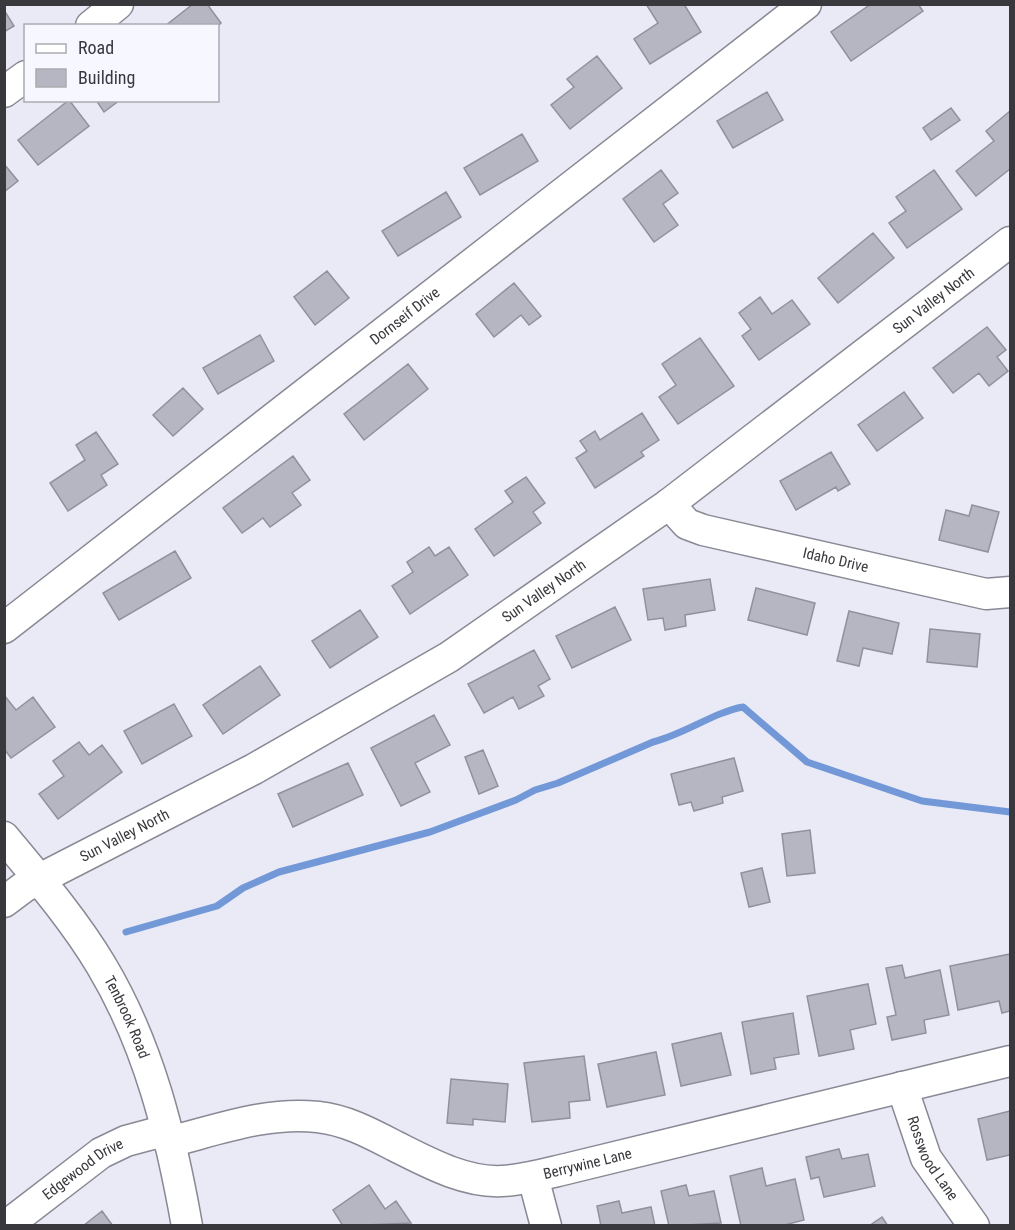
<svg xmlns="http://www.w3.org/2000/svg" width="1015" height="1230" font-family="'Roboto Condensed',sans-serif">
<rect width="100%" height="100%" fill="#e9eaf6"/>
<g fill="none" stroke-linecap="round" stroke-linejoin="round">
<path stroke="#7298d8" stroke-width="7" d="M126,932L217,906L243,888L279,872L430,832L516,800L535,790L558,783L653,742C685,734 714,712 743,707L807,762L922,801L1010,812"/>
</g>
<path fill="#b6b6c2" stroke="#90919c" stroke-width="1.5" d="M193,4H207L221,23L218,26H165Z
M646,4H684L701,32L650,64L634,39L658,23Z
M871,4H918L923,11L851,61L831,32Z
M4,10L14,26L4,32Z
M597,56L622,88L570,129L551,105L574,87L567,79Z
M767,92L783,120L733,148L717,121Z
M69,100L89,126L38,165L18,140Z
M96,100H120L104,112Z
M951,108L960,120L931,140L923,128Z
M1010,111V169L976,196L956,171L994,141L986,131Z
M522,134L538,161L480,195L464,168Z
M4,164L18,181L4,192Z
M661,170L678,193L663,204L678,225L654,242L623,199Z
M934,170L962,209L907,248L889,223L906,211L896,197Z
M446,192L461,217L398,256L382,231Z
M873,233L894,258L838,303L818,278Z
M327,271L349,298L315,325L294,297Z
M514,283L541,316L529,325L521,315L494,337L476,314Z
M760,297L772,314L792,300L810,324L759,360L742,336L751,329L739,313Z
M987,327L1006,350L997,357L1008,371L989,386L979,373L953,393L933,368Z
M260,335L274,361L218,394L203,368Z
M700,338L734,386L678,424L659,397L676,385L662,364Z
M408,364L428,389L364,440L344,414Z
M183,388L203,409L173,436L153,415Z
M904,392L923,418L877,451L858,425Z
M642,413L659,440L641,452L644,456L595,488L576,458L587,451L580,441L595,431L600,440Z
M96,432L118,464L101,475L107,485L68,511L50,483L85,460L76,445Z
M831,452L850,484L838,491L836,487L796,510L780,481Z
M293,456L310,480L292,493L301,505L270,527L263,518L242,533L223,508Z
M526,477L545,503L533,512L541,523L494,556L475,529L513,502L505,491Z
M972,505L999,512L988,552L939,540L946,510L969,516Z
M429,547L435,556L449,547L468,575L410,614L392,586L413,572L407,562Z
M175,551L191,578L119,620L103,593Z
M710,579L715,610L685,615L686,626L665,630L663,618L648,620L643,589Z
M756,588L815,603L807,635L748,620Z
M615,607L631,640L572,668L556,636Z
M360,610L378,637L330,668L312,641Z
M849,611L899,623L892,654L863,648L859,666L837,661Z
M930,629L980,634L977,667L927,662Z
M534,650L550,679L538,686L544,696L519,709L513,697L484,713L468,684Z
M260,666L280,695L223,734L203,705Z
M4,695L16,710L33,697L55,727L11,758L4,749Z
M174,704L192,736L142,764L124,731Z
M434,715L450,745L415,763L430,792L401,806L371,748Z
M79,742L89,755L102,745L122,772L58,819L39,794L64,776L53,761Z
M483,750L498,786L479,794L465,757Z
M734,758L743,791L722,797L723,803L694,811L691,802L679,805L671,774Z
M348,763L363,795L293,827L278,794Z
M810,830L815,873L787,876L782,834Z
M762,868L770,902L749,907L741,873Z
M1010,954V1011L1002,1013L999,1001L958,1010L950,966Z
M902,965L905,978L940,970L949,1015L924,1020L926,1033L892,1040L887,1017L896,1015L886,968Z
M868,984L876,1024L850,1030L854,1049L819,1056L807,996Z
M793,1013L799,1054L774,1058L776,1069L751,1074L742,1022Z
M721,1033L731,1075L681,1086L672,1044Z
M656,1052L665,1095L607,1107L598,1064Z
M584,1056L590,1100L569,1102L570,1118L532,1122L524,1063Z
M451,1079L508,1084L505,1122L473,1119V1125L447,1123Z
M1010,1111V1155L987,1160L978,1119Z
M839,1149L842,1159L868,1154L875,1186L824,1197L819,1177L811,1179L806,1157Z
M762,1168L766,1186L795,1179L804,1220L781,1226H741L730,1176Z
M369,1185L385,1209L396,1201L411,1223L343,1226L333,1210Z
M686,1185L689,1196L714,1191L721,1223L669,1226L661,1191Z
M619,1201L622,1213L651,1207L655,1226H601L597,1206Z
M102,1211L113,1226H83Z
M882,1217L888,1226H869Z"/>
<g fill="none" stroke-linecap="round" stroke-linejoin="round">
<g stroke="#888994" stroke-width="33">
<g id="minor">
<path d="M91,26L118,4"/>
<path d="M4,92L26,76"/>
<path id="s1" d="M669,504L687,524L703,530L986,594L1010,592"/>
<path id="s2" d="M4,628L806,4"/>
<path id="s3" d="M4,837C38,878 74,920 101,965C149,1045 171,1135 187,1226"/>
<path id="s4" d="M4,902L24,887L254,769L449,657L669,504L1010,242"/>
<path id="s5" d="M902,1087L926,1158L974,1226"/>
<path id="s6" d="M169,1142C217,1130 268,1111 318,1117C346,1120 370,1133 395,1146C427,1162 465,1183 502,1181C525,1180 548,1173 570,1168L1010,1061"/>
<path d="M533,1177L546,1226"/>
<path id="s7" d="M6,1226L101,1153L126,1141L167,1130"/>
</g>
</g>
<use href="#minor" stroke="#fff" stroke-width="30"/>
</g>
<g text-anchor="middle" stroke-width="4.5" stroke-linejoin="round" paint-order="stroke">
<g font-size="15" fill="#38383d" stroke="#f7f8ff">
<text dy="5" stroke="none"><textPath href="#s4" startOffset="1110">Sun Valley North</textPath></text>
<text dy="5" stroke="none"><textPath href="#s2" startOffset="508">Dornseif Drive</textPath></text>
<text dy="5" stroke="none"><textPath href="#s1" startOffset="180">Idaho Drive</textPath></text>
<text dy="5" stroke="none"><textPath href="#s4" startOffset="624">Sun Valley North</textPath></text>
<text dy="5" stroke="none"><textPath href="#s4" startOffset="138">Sun Valley North</textPath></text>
<text dy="5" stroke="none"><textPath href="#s3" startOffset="219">Tenbrook Road</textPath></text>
<text dy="5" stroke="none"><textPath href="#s5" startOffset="78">Rosswood Lane</textPath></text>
<text dy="5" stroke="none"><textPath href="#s6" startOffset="436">Berrywine Lane</textPath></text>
<text dy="5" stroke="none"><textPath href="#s7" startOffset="96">Edgewood Drive</textPath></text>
</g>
</g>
<rect width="1015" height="1230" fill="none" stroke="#38383d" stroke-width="12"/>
<rect x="24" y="24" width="195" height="78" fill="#f7f8ff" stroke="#ababb1" stroke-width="1.5"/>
<rect x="36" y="44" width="30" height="9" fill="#ffffff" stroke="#ababb1" stroke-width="1.5"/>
<text x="78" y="54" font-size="18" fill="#38383d">Road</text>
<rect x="36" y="69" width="30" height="18" fill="#b6b6c2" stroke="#ababb1" stroke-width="1.5"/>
<text x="78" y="84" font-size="18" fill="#38383d">Building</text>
</svg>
